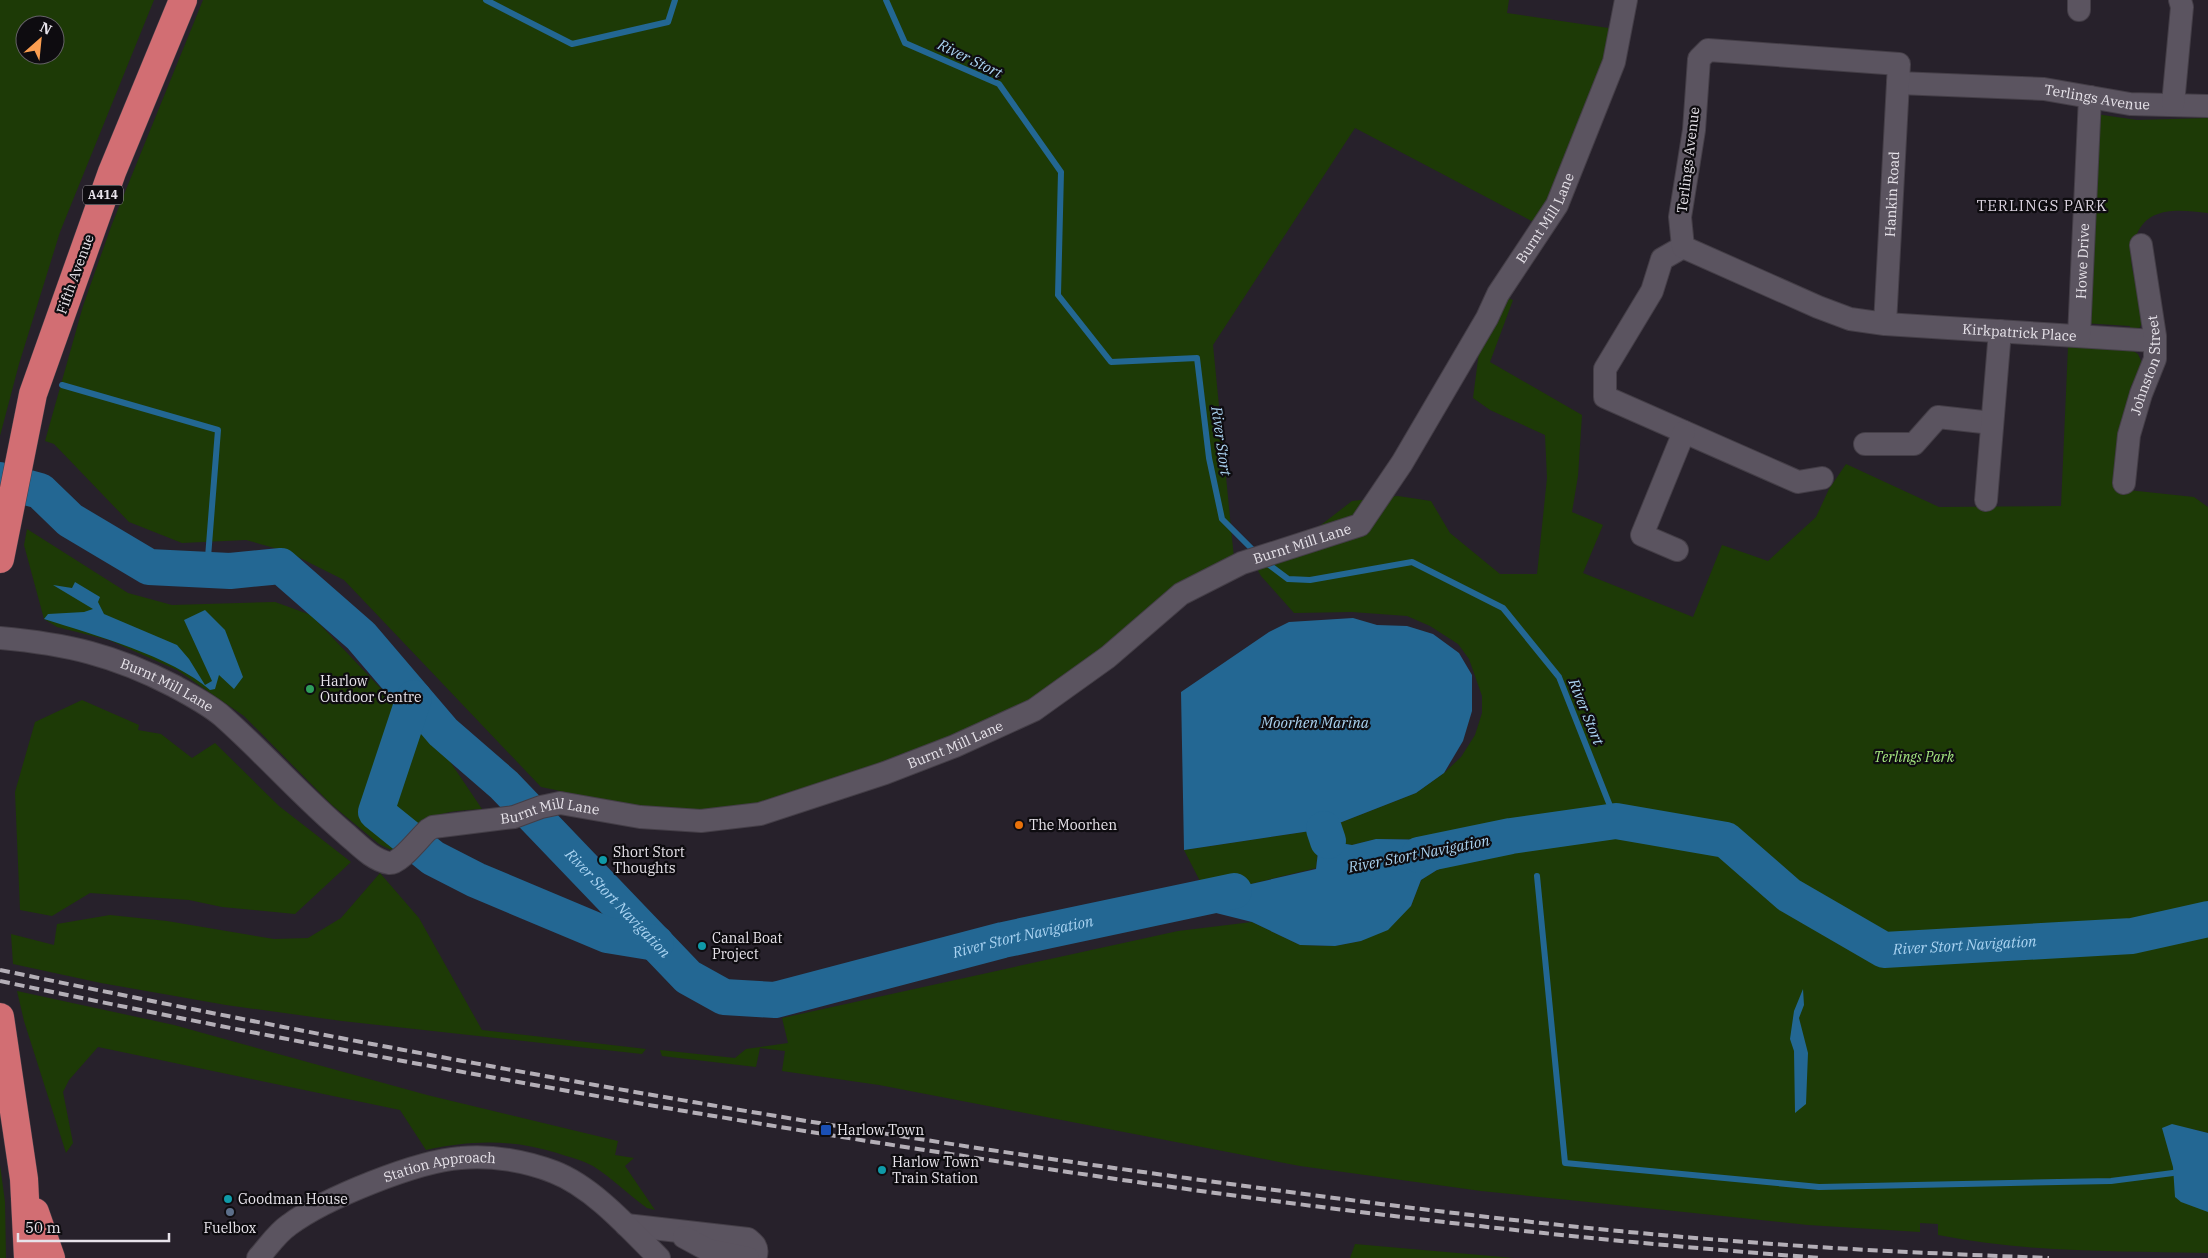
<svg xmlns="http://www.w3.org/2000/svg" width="2208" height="1258" font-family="'IBM Plex Serif',serif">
<rect width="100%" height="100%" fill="#27212b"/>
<path fill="#1d3a06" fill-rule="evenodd" d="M0,0H154L60,232L19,364L0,436ZM25,25H55V55H25Z
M203,0H1509L1507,13L1622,30L1543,227L1355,128L1213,345L1234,558L1073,680L988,725L794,798L726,811L644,808L541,787L344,580L288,552L246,540L182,543L129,522L54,444L45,441L83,306L112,224Z
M2096,114L2137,120L2208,118V213C2182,210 2149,205 2137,234C2134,241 2132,248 2131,256C2130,278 2152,314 2138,330L2130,332V326L2083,323Z
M1498,294L1513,300L1490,362L1582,415L1578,476L1572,512L1603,525L1583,573L1693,617L1722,545L1768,561L1816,517L1829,489L1846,464L1939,507L2061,506L2068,347L2130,349L2138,354L2143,365L2131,386L2122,420L2114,478L2128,490L2194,497L2208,507V1133L2192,1129L2208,1197V1253C2118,1251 2027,1253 1938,1235V1224L1920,1223V1232L1808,1225L1569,1200L1481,1191L1300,1166L879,1085L782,1071L785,1051L760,1048L756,1067L662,1056L660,1050L735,1058L746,1049L788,1043L782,1018L1178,931L1252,922L1300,945L1335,946L1361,941L1411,906L1421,880L1437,870L1463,858L1468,845L1445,840L1376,839L1352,845L1329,841L1318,852L1316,868L1251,884L1218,888L1208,893L1202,885L1184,850L1324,829L1416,793L1444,773L1461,757L1475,735L1482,713V696L1469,659L1458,644L1430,626L1407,616L1352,612L1294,613L1261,576L1250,557L1321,525L1352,501L1398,496L1431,501L1450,533L1500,574H1537L1547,478L1545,435L1490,410L1473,398L1479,352Z
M27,529L128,593L172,605L275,602L311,615L449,760L482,809C453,811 435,811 411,831C404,838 401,845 391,850L379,844L332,805L244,716L177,670L109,640L57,627L44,619L24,545Z
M82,700L139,725L138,730L161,734L192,758L215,743L279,806L351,862L295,914L222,907L189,900L90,893L52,916L20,910L15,792L35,722Z
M380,873L419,918L482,1030L646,1049L642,1054L342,1021L226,1005L101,983L13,964L11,934L54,945L57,924L110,915L167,921L274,939L308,938L341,918Z
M17,991L174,1025L427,1095L618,1141L615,1155L634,1158L625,1166L655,1210L647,1208C629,1195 612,1178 593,1166C582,1160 569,1157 557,1153C511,1139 472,1140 426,1150L400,1110L98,1047L69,1080L63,1092L73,1143L66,1153L24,1021Z
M0,1165L5,1202L6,1258H0Z
M1355,1244L1514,1258H1350Z"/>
<path fill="#236793" d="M75,582L100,597L98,602L104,614L177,645L189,659L205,685L212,681L184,620L205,610L225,630L243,677L234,689L219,675L215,689L210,690C171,656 94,635 44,619L48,614L84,612L93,609L53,585L72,588Z
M1353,618L1377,625L1407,626L1433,634L1459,653L1472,675V711L1463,741L1444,773L1416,793L1324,829L1184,850L1181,692L1269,632L1289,622Z
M549,826L615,894L610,899L543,830Z
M1376,839L1445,840L1468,845L1463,858L1437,870L1421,880L1411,906L1388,930L1361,941L1335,946L1300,945L1252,922L1200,909L1187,901L1218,888L1251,884L1316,869L1318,852L1328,841L1352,845Z
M1803,989L1804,1005L1799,1018L1808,1053L1806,1104L1795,1113L1794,1051L1790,1039L1794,1011Z
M2172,1124L2208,1133V1212L2181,1202L2175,1197L2173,1167L2162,1128Z"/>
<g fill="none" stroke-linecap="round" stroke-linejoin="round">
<path stroke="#236793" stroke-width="6" d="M486,0L572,44L668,22L675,0
M886,0L905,43L999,84L1061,172L1058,295L1111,362L1197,358L1209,458L1222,519L1257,554
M62,385L218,430L207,570
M1264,561L1288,579L1310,580L1412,562L1503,608L1559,677L1616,821
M1537,876L1565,1163L1819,1187L2111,1181L2173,1173"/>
<g stroke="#236793" stroke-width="36">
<path id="s1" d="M0,480L40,491L70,520L149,567L230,571L281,566L361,636L443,732L504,785L688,977L724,997L775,1000L1003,940L1234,891"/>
<path d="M414,698L376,812L433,858L476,880L607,935L656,943"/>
<path d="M1324,829L1328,841"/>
<path id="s2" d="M1419,855L1511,836L1616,821L1726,840L1789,895L1884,950L2132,936L2208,919"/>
</g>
<g stroke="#443e47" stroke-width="24">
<g id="minor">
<path d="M2079,10V0"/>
<path id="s3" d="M1898,83L2044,89L2130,104L2208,106"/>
<path d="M2173,104L2182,7L2180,0"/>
<path d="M1683,247L1662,259L1652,291L1605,369V397L1798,482L1822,478"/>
<path id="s4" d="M1885,324L1899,64L1708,50L1699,59L1694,130L1680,217L1683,247L1818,307L1850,319L1885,324L2155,341"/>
<path id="s5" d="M2079,336L2090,97"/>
<path d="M1865,444H1914L1938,417L1992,423"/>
<path id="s6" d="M2124,483L2129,435L2141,394L2155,359V336L2141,245"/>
<path d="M1986,500L2000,331"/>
<path d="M1677,550L1642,535L1684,432"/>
<path id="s7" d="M0,638C67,644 114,655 174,686C190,695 208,704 222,716C265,754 302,797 346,834C358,844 372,860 389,863C399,865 420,837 428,830L433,827L514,817L541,807L560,803L640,817L701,821L760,814L885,773L955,746L1034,710L1108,657L1181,594L1242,563L1360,525L1402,463L1487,318L1498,294L1557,205L1614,62L1626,0"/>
<path d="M626,1225L748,1239C754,1244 758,1247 756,1255L750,1258"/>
<path d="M684,1237L708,1250L748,1258"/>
<path id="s8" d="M258,1258C268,1247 277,1233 289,1225C325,1198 417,1161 461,1158C491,1155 526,1161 554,1172C593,1187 630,1229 659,1258"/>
</g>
</g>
<g stroke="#443e47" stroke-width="29">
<path id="highway" d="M0,559L33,394L112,172L183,0
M0,1017L24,1179L28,1258
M35,1212L51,1258"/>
</g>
<use href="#minor" stroke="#5b5460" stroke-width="22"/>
<use href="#highway" stroke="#d26e73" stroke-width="28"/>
<path stroke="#b4afb7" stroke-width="4" stroke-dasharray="10 5" stroke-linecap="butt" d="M0,970C391,1051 783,1123 1179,1177C1368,1203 1557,1228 1747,1242C1848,1250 1948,1254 2049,1258
M0,981C318,1048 637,1106 957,1155C1245,1200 1533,1237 1822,1258"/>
</g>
<circle fill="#2e9e5b" stroke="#0e0c10" stroke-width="2" cx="310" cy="689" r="5"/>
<circle fill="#e8710a" stroke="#0e0c10" stroke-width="2" cx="1019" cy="825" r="5"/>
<g fill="#0f9aa8" stroke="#0e0c10" stroke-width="2">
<circle cx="603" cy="860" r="5"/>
<circle cx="702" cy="946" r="5"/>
<circle cx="882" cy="1170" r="5"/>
<circle cx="228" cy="1199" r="5"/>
</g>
<rect fill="#1a4fb4" stroke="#0e0c10" stroke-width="2" x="820" y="1124" width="12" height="12" rx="2.5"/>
<circle fill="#5c6f8a" stroke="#0e0c10" stroke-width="2" cx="230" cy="1212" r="5"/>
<g text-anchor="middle" stroke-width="4.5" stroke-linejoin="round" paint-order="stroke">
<rect fill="#0e0c10" stroke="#a6a2a9" stroke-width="1" x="83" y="185.5" width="40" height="19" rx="4"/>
<g font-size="12" font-weight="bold" fill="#e7e3ea">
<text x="103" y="199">A414</text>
</g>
<g font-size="14" fill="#e7e3ea" stroke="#0e0c10">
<text dy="5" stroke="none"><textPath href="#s3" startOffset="200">Terlings Avenue</textPath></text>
<text transform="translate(1688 160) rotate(-83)" y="5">Terlings Avenue</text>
<text dy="5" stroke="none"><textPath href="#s4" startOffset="130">Hankin Road</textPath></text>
<text dy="5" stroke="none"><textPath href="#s7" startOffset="1884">Burnt Mill Lane</textPath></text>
<text dy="5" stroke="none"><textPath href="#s5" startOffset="75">Howe Drive</textPath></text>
<text transform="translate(75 274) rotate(-70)" y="5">Fifth Avenue</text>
<text dy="5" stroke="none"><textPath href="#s4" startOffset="1006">Kirkpatrick Place</textPath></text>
<text dy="5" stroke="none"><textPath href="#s6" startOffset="121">Johnston Street</textPath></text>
<text dy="5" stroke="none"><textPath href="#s7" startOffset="1464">Burnt Mill Lane</textPath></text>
<text dy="5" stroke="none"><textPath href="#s7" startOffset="175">Burnt Mill Lane</textPath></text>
<text dy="5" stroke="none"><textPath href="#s7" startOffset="1059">Burnt Mill Lane</textPath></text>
<text dy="5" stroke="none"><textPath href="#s7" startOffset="639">Burnt Mill Lane</textPath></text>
<text dy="5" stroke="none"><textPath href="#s8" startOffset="209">Station Approach</textPath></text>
</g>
<g font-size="14" fill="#e7e3ea" stroke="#0e0c10" text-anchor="start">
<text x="320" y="686">Harlow<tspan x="320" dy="16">Outdoor Centre</tspan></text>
<text x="1029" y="830">The Moorhen</text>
<text x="613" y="857">Short Stort<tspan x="613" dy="16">Thoughts</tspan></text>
<text x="712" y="943">Canal Boat<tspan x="712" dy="16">Project</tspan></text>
<text x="837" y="1135">Harlow Town</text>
<text x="892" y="1167">Harlow Town<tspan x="892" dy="16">Train Station</tspan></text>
<text x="238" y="1204">Goodman House</text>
<text x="230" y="1233" text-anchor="middle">Fuelbox</text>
</g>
<g font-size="14" font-style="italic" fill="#a6e981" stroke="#0e0c10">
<text x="1914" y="762">Terlings Park</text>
</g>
<g font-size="15" font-style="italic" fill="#abd4f2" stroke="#0e0c10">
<text transform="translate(970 59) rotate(26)" y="5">River Stort</text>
<text transform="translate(1221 441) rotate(82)" y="5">River Stort</text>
<text transform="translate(1586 712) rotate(68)" y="5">River Stort</text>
<text x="1315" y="728">Moorhen Marina</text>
<text transform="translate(1419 854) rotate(-11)" y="5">River Stort Navigation</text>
<text dy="5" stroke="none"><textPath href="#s1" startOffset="785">River Stort Navigation</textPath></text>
<text dy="5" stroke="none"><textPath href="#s1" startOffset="1235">River Stort Navigation</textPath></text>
<text dy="5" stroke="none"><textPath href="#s2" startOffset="586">River Stort Navigation</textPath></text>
</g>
<g font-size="15" letter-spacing="1" fill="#dad2df" stroke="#0e0c10">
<text x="2042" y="211">TERLINGS PARK</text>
</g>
</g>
<g transform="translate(40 40) rotate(27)"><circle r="24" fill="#0e0c10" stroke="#656267"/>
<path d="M0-4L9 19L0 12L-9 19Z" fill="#fb9e51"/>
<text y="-8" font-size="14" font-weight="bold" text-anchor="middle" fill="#e7e3ea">N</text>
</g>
<path d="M18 1233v8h151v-8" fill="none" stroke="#e7e3ea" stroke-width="2.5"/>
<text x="25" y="1233" font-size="15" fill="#e7e3ea" stroke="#0e0c10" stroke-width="4" paint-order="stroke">50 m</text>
</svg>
